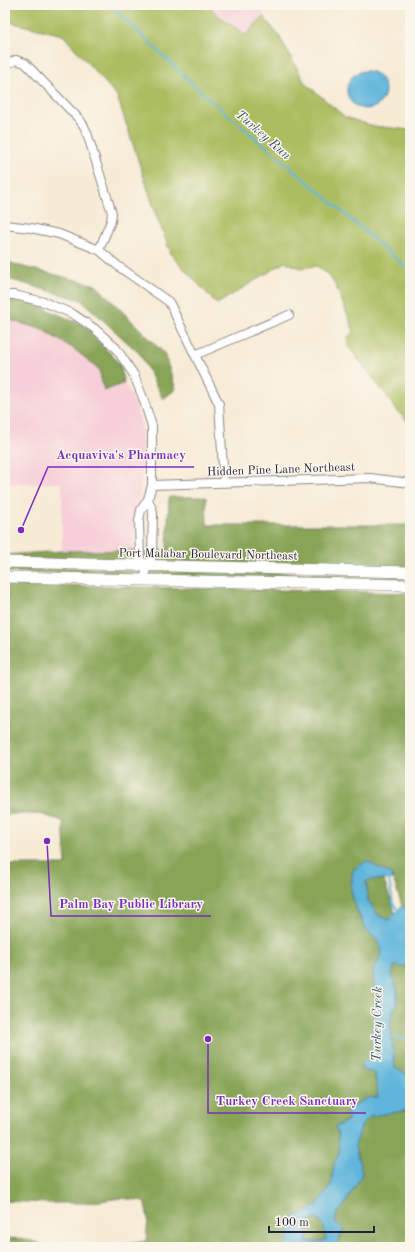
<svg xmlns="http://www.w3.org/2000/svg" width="415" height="1252" font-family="'Old Standard TT',serif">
<rect width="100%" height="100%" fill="#fbf7ec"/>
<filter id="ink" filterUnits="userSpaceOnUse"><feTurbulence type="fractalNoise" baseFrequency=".025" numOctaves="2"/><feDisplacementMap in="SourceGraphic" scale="8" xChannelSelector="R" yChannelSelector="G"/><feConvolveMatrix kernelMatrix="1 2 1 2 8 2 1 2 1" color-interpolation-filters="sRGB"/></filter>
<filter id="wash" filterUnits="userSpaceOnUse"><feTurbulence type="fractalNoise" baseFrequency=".012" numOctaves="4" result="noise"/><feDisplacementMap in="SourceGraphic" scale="16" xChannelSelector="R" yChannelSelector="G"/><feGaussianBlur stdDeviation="0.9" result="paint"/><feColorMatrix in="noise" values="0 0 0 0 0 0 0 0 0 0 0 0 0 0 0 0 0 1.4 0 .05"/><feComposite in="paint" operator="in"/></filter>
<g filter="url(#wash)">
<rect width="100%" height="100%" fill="#f7ebd6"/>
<path fill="#f6cfd8" d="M208,5H271L246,35L220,17Z
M9,320L41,329L74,349L99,369L104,391L124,383L131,394L142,426V473L132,550L62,551V483L5,484V321Z"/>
<path fill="#abbd60" stroke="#66704e" d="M5,5H208L220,17L246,35L263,16L279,36L305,83L345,117L373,126L410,130V421L406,420L396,410L387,396L348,346L347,338L354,331L336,286L328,274L317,266L301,268L285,262L217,304L172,256L158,220L117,96L63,35L5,21Z"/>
<path fill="#88a456" stroke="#556348" d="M5,260L16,265L96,285L164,353L176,389L163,399L140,354L81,300L12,280L5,279Z
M14,295L85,326L120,364L124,383L104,391L99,369L74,349L41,329L10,320L5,321V296Z
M169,497H206L207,525H410V568L5,558V555L62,551L167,550Z
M5,566L410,576V581L5,572Z
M5,584L410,593V912L402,906L392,875L378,868L351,890C354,900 359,922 366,930C369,934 374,937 378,940C386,950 379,962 373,971L375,994V1006L373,1025L372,1059L378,1097L346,1111L350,1118L335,1127L338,1134L339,1153L334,1164L331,1185L319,1203L309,1211L291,1218L286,1247H53L128,1244L146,1241L148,1218L144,1201L121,1198L85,1203H47L5,1201V865H66L63,821L40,814H5Z
M374,879L384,881L395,913L388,920L379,916L368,900L366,881Z
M394,966L410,967V1077L395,1068L391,1031V1016L397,1004V988L392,976Z
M410,1110V1247H335L341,1237L335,1222L337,1213L342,1209L362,1174L355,1146L362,1125L371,1116Z
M317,1218L324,1227L326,1240L320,1242H306L307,1222Z
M5,1238L25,1239L50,1247H5Z"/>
<path fill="#5fb5db" stroke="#406c8b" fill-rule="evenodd" d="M347 90a19 19 0 1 1 38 0a19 19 0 1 1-38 0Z
M366,861L392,875L393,879C384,881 375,878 366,881L368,900L379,916L388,920L402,906L410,912V967L394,966L392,976L397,988V1004L391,1016V1031L395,1068L410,1077V1110L371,1116L362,1125L355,1146L362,1174L342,1209L337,1213L335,1222L344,1229L335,1247H286L291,1218L309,1211L319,1203L331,1185L334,1164L339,1153L338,1134L335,1127L344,1123L349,1119L346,1111L367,1098L378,1097L375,1073L362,1070L361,1062L372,1059L373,1025L375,1006V994L373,971L377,964L382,953L379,942L366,930L356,908L351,890L353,870ZM317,1218L324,1227L326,1240L320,1242H307V1222Z"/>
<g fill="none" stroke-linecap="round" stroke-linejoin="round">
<path stroke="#5fb5db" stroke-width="2" d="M110,5L202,93L329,200L410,271
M388,879L389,880L393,904L400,912
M389,1037L410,1039"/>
</g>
</g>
<g filter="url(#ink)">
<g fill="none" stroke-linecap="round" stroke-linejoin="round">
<g stroke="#8c8688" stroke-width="10">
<path id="street" d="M5,65L16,60L25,63L79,119L84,126L87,133L112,213L111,221L99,250
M5,225L31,228L59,234L99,250L118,266L169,302L219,404L224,483
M5,295H14L44,302L73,314L95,329L116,348L134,375L143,398L152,426V485L148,499L153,512L152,555L151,559L146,566L145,580
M195,355L289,315
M152,485L370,478L410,483
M146,566L140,559L139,521L141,510L148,499"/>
</g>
<g stroke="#8c8688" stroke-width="12">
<path id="secondary" d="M5,562L410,572
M5,577L145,580L410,585"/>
</g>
<use href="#street" stroke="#fff" stroke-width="8"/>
<use href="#secondary" stroke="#fff" stroke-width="11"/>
</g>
</g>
<g text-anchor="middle" stroke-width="3" stroke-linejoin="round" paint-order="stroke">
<g font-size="12" fill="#22223b" stroke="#fbf7ec">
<text transform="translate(281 469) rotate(-2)" y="4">Hidden Pine Lane Northeast</text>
<text transform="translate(208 554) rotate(1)" y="4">Port Malabar Boulevard Northeast</text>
</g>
<g font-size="13" font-style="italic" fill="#375573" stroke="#fbf7ec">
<text transform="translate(264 134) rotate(41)" y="5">Turkey Run</text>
<text transform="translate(376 1024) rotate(-89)" y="5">Turkey Creek</text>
</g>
</g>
<path fill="none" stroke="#7b2cbf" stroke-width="1.5" d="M21 530L48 467H194M47 841L51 916H211M208 1039L208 1113H366"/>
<g fill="#7b2cbf" stroke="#fbf7ec" stroke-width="1.5">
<circle cx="21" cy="530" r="4"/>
<circle cx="47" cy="841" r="4"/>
<circle cx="208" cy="1039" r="4"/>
</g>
<g font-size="13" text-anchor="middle" font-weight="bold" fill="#7b2cbf" stroke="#fbf7ec" stroke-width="3" stroke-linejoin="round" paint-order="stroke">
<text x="121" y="459">Acquaviva's Pharmacy</text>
<text x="131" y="908">Palm Bay Public Library</text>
<text x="287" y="1105">Turkey Creek Sanctuary</text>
</g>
<rect width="415" height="1252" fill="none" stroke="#fbf7ec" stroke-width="20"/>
<path d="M269 1226v6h105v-6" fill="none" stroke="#22223b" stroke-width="2"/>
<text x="275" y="1226" font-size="12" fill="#22223b" stroke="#fbf7ec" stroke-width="3" paint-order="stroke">100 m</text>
</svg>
